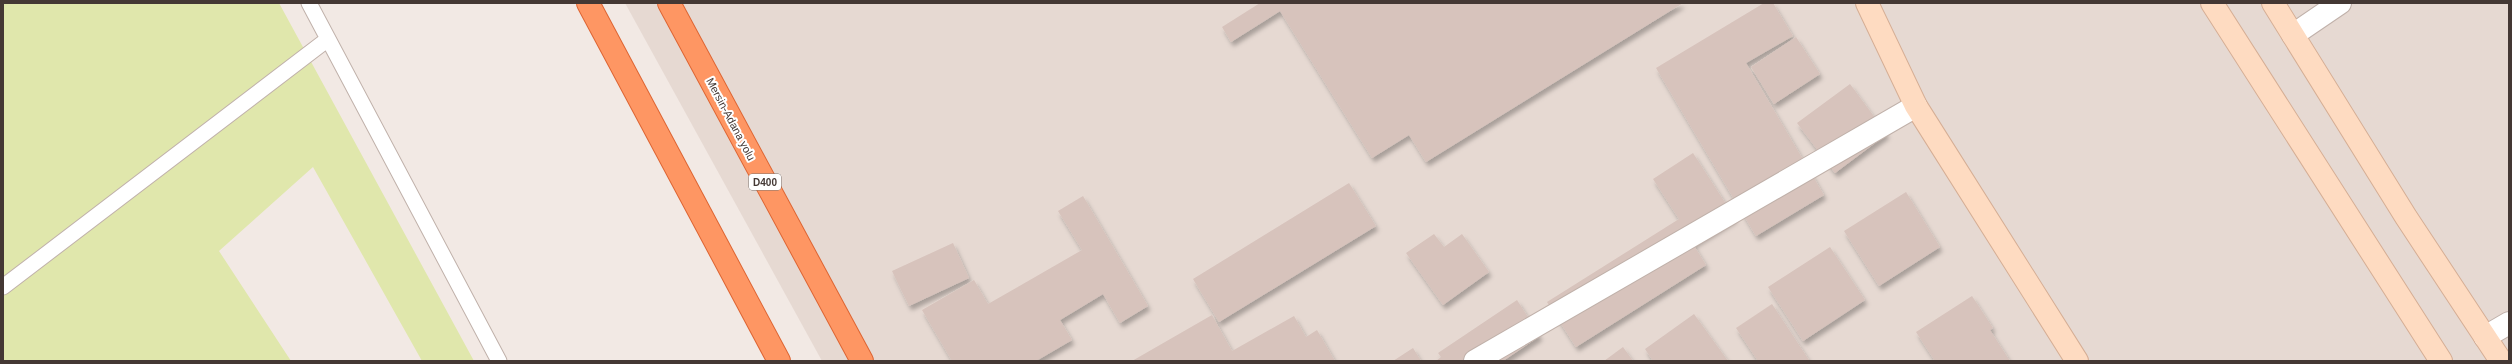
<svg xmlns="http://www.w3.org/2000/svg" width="2512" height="364" font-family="Arial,sans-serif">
<defs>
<filter id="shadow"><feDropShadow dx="2.5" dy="4.5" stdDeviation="2" flood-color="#0004"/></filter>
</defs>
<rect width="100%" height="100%" fill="#f2e9e4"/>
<path fill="#e6d9d2" d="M625,3H2509V361H822Z"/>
<path fill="#e0e7ac" d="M3,3H279L474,361H422L313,167L219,251L291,361H3Z"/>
<path fill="#d7c3bc" filter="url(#shadow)" d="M1260,3H1683L1426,162L1409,135L1372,158L1280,11L1231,42L1222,27Z
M1764,3H1773L1793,36L1746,63L1824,195L1756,236L1656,68Z
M1796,37L1820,74L1774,104L1751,67Z
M1850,84L1887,134L1835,173L1797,123Z
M1693,153L1735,218L1693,244L1706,265L1576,347L1547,302L1679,219L1653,179Z
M1349,183L1376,226L1219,322L1193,279Z
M1906,192L1940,247L1879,286L1844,231Z
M1083,196L1148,306L1120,323L1103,294L1060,320L1072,340L1036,361H952L922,310L974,280L988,304L1082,250L1058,211Z
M1434,234L1444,247L1462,234L1489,272L1443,305L1406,253Z
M953,243L969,278L909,306L892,271Z
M1830,247L1865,300L1803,341L1768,287Z
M1972,296L1993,328L1990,330L2010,361H1935L1916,332Z
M1517,300L1540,336L1503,361H1436L1441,357L1438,353Z
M1772,304L1809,360L1807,361H1758L1736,328Z
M1694,314L1728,361H1653L1645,349Z
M1212,315L1232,351L1294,316L1306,337L1317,330L1335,361H1132Z
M1623,347L1633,361H1604Z
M1413,348L1421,361H1393Z"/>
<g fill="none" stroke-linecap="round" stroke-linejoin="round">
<g stroke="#c0b1aa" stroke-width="17">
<path id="lane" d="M309,3L499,361
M3,287L328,39"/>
</g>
<g stroke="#c0b1aa" stroke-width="24">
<path id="street" d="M2293,35L2340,3
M2485,337L2509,323
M1475,361L1916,106"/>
</g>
<g stroke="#d5ae95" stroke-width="24">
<path id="secondary" d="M1867,3L1916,106L2077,361
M2212,3L2441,361
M2273,3L2406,217L2501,361"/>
</g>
<g stroke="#dd6533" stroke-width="24">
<path id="highway" d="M588,3L779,361
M669,3L862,361"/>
</g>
<use href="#lane" stroke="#fff" stroke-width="15"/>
<use href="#street" stroke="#fff" stroke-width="22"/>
<use href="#secondary" stroke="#fedbc1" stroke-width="22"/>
<use href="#highway" stroke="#fe9663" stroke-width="22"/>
</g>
<g text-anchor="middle" stroke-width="4" stroke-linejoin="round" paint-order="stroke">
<rect fill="#fff" stroke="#7c7471" stroke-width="1" x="749" y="174" width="32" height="16" rx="3"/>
<g font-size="10" font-weight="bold" fill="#443834">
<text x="765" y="186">D400</text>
</g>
<g font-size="11" fill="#443834" stroke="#fff">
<text transform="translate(731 119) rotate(62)" y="4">Mersin-Adana yolu</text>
</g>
</g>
<rect width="2512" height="364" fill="none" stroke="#443834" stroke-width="8"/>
</svg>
